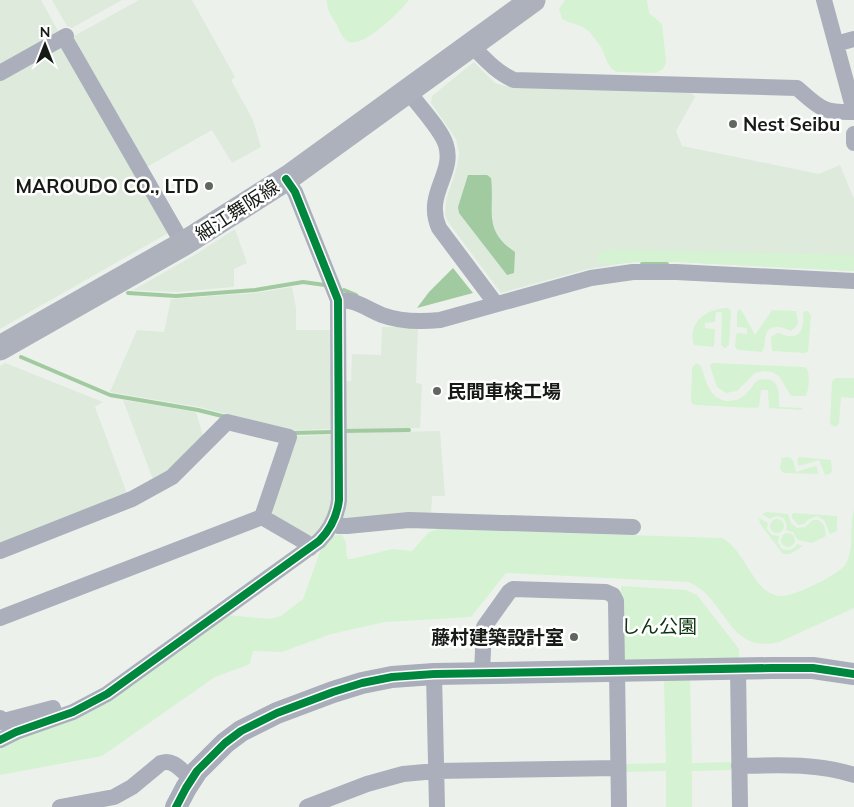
<svg xmlns="http://www.w3.org/2000/svg" width="854" height="807" font-family="Mulish,'Noto Sans JP',sans-serif">
<rect width="100%" height="100%" fill="#ecf2eb"/>
<path fill="#ddeadc" d="M0,0H41L58,31L0,68Z
M52,0H122L72,28L67,26Z
M139,0H192L235,77L231,80L253,120L261,147L232,163L212,130L145,168L73,41L74,36Z
M64,46L170,232L0,329V77Z
M474,62L495,83L505,86L691,92L695,97L676,131L682,146L819,174L840,165L854,199V271L677,262H632L588,269L501,293L448,222L445,215L446,200L457,167L459,153L456,139L431,103L432,96Z
M235,229L247,263L234,269V287L176,292L133,290L193,256Z
M292,287L296,308V330H334V429L292,430L199,407L110,392L137,330L164,332L171,299L256,293Z
M382,327H418L416,383L422,384L420,428L344,430V381H351L352,354L381,355Z
M5,363L103,402L95,407L128,496L0,547V366Z
M123,400L196,412L204,439L154,482Z
M440,431L445,496H432L431,515L355,519L340,518L344,433Z
M334,435L333,508L313,540L268,513L293,436Z"/>
<path fill="#d5f2d3" d="M327,0H409C400,11 363,50 347,41C342,38 339,29 337,25C332,17 326,9 327,0Z
M565,0H647L649,13L662,24L666,61C665,68 662,71 655,73L617,72C605,67 606,52 598,43C594,38 590,31 584,28C578,24 569,23 562,19L559,9Z
M611,249L854,255V271L655,261L610,264L598,262L597,256L603,251Z
M728,308L731,311L729,345L725,348L721,345L722,312H716L715,322L705,323V328L715,329L714,347L694,345C687,322 707,308 728,308Z
M739,309L742,311L755,335L772,310L796,311L798,322L797,326L791,331C787,330 784,327 779,327C760,326 768,344 762,352L738,350L735,347L736,335L738,333L747,334V328L737,327V312Z
M805,311H808L811,316L808,352L804,353L772,351L771,337L777,333C782,333 784,336 789,336C803,338 804,323 803,313Z
M696,363L701,366C706,380 709,399 727,401C733,401 738,400 742,397C749,393 752,385 758,380C780,375 779,392 779,407L802,408V410L769,408L768,390H761L759,407L755,408L696,405L692,404L691,400L692,368Z
M712,363L804,367L807,369C810,376 809,389 806,396H791L779,376L772,372L763,371L755,373L737,391L726,393L717,387L710,366Z
M837,378H854V398L841,397L839,424L835,427L830,424L832,382L834,379Z
M789,457L793,460L796,472L815,466L817,467L818,474L785,473L782,472L780,468L782,458Z
M799,457L831,460L832,471L830,474L825,475L819,460L799,466L797,460Z
M854,510V608L779,642C727,655 726,596 688,582L506,573L471,617L385,622L331,634L282,652L253,651L250,663L248,665L215,677L102,756L0,775V746L32,731L227,615L270,619L281,616L303,599L321,549L329,538L336,535H342C349,544 344,550 348,559H351L393,549L412,551L429,532L439,529L722,538C739,546 749,574 763,588C767,592 773,595 780,596C793,597 833,577 842,568C845,566 847,562 848,559C854,544 849,525 854,510Z
M767,512L788,514L791,523L797,528L805,527L813,520H819L824,525L826,536L812,543L798,540L793,532L786,530C789,519 779,512 770,519L762,514Z
M794,513L837,516V531L830,534L824,520L817,516L809,519L804,524L798,525L792,518V514Z
M759,518L768,523L767,529L772,535L779,536L778,543L782,549C789,551 794,550 797,544L803,546L790,554H783L760,524Z
M770 526a7 7 0 1 1 14 0a7 7 0 1 1-14 0Z
M781 540a7 7 0 1 1 14 0a7 7 0 1 1-14 0Z
M621,586L686,590L697,595L739,649V662L621,660Z
M664,680H690L692,763L734,762V770L692,771V807H666V771L623,772V764L666,763Z"/>
<path fill="#a2caa0" d="M468,175H487L491,178C495,210 482,230 515,252L514,273L507,275L459,213L458,207Z
M453,268L473,293L417,308L429,292Z"/>
<g fill="none" stroke-linecap="round" stroke-linejoin="round">
<path stroke="#a2caa0" stroke-width="4" d="M642,264H667
M344,290L356,295
M128,293L176,296L255,290L303,282L325,285
M21,357L110,395L198,410L226,417
M344,431L409,430
M291,433L334,432"/>
<path stroke="#abaebb" stroke-width="16" d="M824,0L854,111
M64,37L183,244
M836,44L854,39
M471,45C485,59 496,72 514,80L797,88C820,108 822,113 854,112
M0,73L66,36
M408,91C418,105 442,130 446,145C455,174 424,194 439,228L496,304
M854,134V143
M338,300C355,299 367,309 382,315C401,322 421,322 440,320L591,278L633,272H676L854,281
M333,523L339,526H347L409,520L633,527
M0,551L132,499L172,477L227,422L289,437L262,517
M0,618L262,517L305,542L310,548
M738,668L740,807
M482,673L484,627L509,592L513,589L606,592L613,595L616,601L619,807
M434,674L437,807
M0,718V722L53,708
M0,740L16,732L73,712L107,694L319,541C331,529 337,517 339,500L338,300L295,192L286,179
M739,766C778,765 817,763 854,775
M60,807L114,797L132,787L161,763C174,758 182,772 192,779
M307,807L367,784L403,774L436,771L618,768"/>
<path stroke="#aaadba" stroke-width="22" d="M176,807L186,788L197,771L225,743L241,731L277,713L333,692L362,683L392,677L434,674L771,668H813L854,674"/>
<path stroke="#adb1bc" stroke-width="25" d="M0,348L183,244L289,177L533,0"/>
<g stroke="#fff" stroke-width="11">
<path id="cycleway" d="M0,740L16,732L73,712L107,694L319,541C331,529 337,517 339,500L338,300L295,192L286,179
M176,807L186,788L197,771L225,743L241,731L277,713L333,692L362,683L392,677L434,674L771,668H813L854,674"/>
</g>
<use href="#cycleway" stroke="#00873e" stroke-width="8"/>
</g>
<g fill="#626661" stroke="#fff" stroke-width="2">
<circle cx="733" cy="124" r="5"/>
<circle cx="209" cy="186" r="5"/>
<circle cx="437" cy="391" r="5"/>
<circle cx="574" cy="637" r="5"/>
</g>
<g text-anchor="middle" stroke-width="5" stroke-linejoin="round" paint-order="stroke">
<g font-size="19" font-weight="bold" fill="#171b16" stroke="#fff" text-anchor="start">
<text x="743" y="131">Nest Seibu</text>
<text x="199" y="193" text-anchor="end">MAROUDO CO., LTD</text>
<text x="447" y="398">民間車検工場</text>
<text x="564" y="644" text-anchor="end">藤村建築設計室</text>
</g>
<g font-size="19" fill="#171b16" stroke="#fff">
<text transform="translate(237 210) rotate(-33)" y="7">細江舞阪線</text>
</g>
<g font-size="19" fill="#0b330d" stroke="#fff">
<text x="659" y="633">しん公園</text>
</g>
</g>
<g transform="translate(45 45)" stroke="#ffffff" stroke-width="4" paint-order="stroke">
<path d="M0-4L9 19L0 12L-9 19Z" fill="#171b16"/>
<text y="-8" font-size="14" font-weight="bold" text-anchor="middle" fill="#171b16">N</text>
</g>
</svg>
